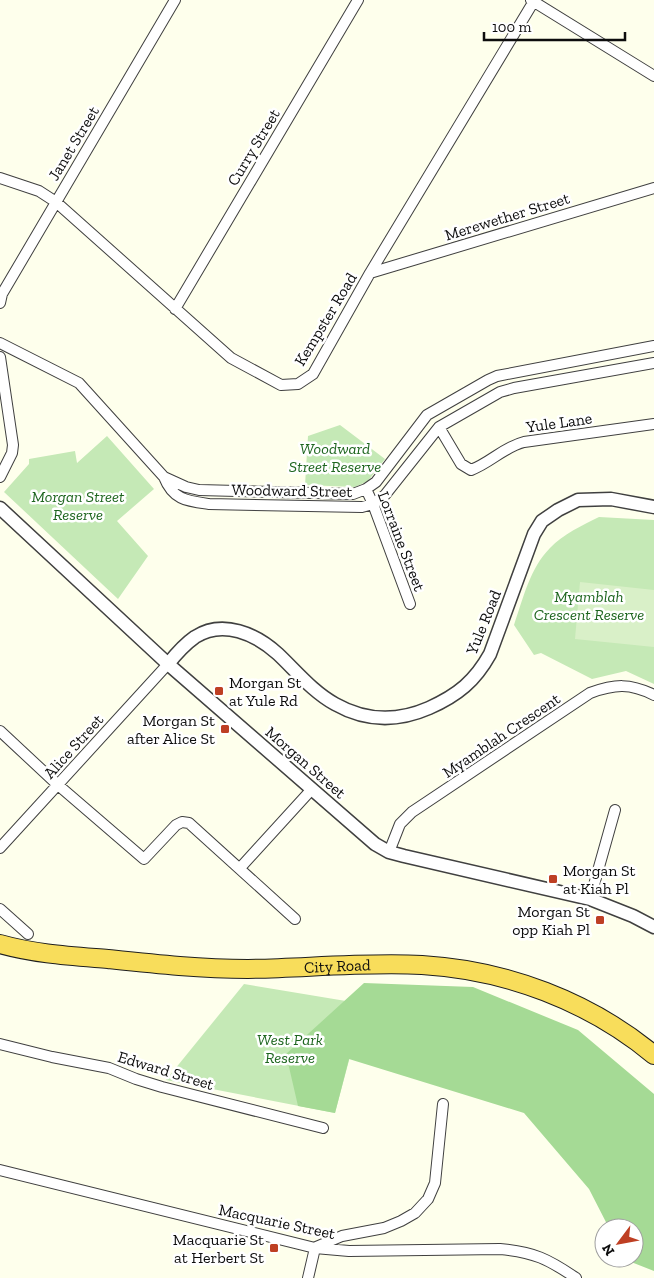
<svg xmlns="http://www.w3.org/2000/svg" width="654" height="1278" font-family="'Zilla Slab',serif">
<rect width="100%" height="100%" fill="#feffec"/>
<path fill="#c5e9b6" d="M340,425L385,459L368,481L355,487L305,485L308,436Z
M107,436L154,489L117,521L148,556L118,599L4,492L29,464V459L75,451L77,463Z
M599,517L654,520V684L626,671L592,679L541,653L534,655L514,625C523,599 530,568 550,548C563,534 583,525 599,517Z
M244,984L364,1004L335,1113L166,1080Z"/>
<path fill="#a5da95" d="M364,983L473,987L578,1030L654,1094V1271L626,1260L625,1258H634V1228H609L589,1189L524,1113L349,1059L335,1113L298,1106L286,1054Z"/>
<path fill="#d9f0c8" d="M580,582L654,590V647L575,639Z"/>
<g fill="none" stroke-linecap="round" stroke-linejoin="round">
<g stroke="#404040" stroke-width="12">
<path id="minor" d="M531,0L654,76
M0,178L39,191L56,202L231,358L281,385L298,384L313,374L370,273L534,1
M370,273L654,188
M0,303L2,294L175,0
M175,309L358,0
M0,343L79,383L164,477C173,500 187,501 209,504L362,507L373,504L385,495L439,427L500,392L514,388L654,363
M0,357L13,445L12,453L0,477
M439,427L461,464L471,470C490,463 504,447 524,442L654,424
M164,477L186,487L199,490L353,494L366,489L376,482L427,415L488,380L497,376L654,346
M366,489L373,504L410,604
M0,731L58,785L144,859L176,825L182,822L189,823L295,919
M0,848L168,664
M389,852L400,824L412,812L590,693C615,684 630,683 654,695
M240,868L312,789
M590,899L615,810
M0,909L28,934
M0,1044L52,1057L109,1068L136,1079L162,1087L323,1128
M0,1170L315,1248L349,1251L500,1249C534,1252 548,1259 576,1278
M316,1247L342,1236L384,1228L401,1221L415,1213L428,1199L435,1183L443,1104
M308,1278L315,1248"/>
</g>
<g stroke="#404040" stroke-width="15">
<path id="tertiary" d="M0,508L168,664L375,844L389,852L404,856L590,899L633,916L654,927
M168,664C176,654 185,644 195,637C223,619 256,634 278,654C296,671 313,692 335,704C365,721 397,722 429,708C458,695 475,681 490,654L534,534L542,521L558,510L578,500L611,499L654,507"/>
</g>
<g stroke="#1e1e1e" stroke-width="20">
<g id="trunk">
<path id="s1" d="M0,944C35,954 72,956 108,959C155,964 201,969 248,969C306,968 364,962 422,965C506,970 589,1001 654,1055"/>
</g>
</g>
<use href="#minor" stroke="#fff" stroke-width="10"/>
<use href="#tertiary" stroke="#fff" stroke-width="12"/>
<use href="#trunk" stroke="#f8dd5b" stroke-width="18"/>
</g>
<g fill="#be3f23" stroke="#fff" stroke-width="2">
<rect x="214" y="686" width="10" height="10" rx="2.5"/>
<rect x="220" y="724" width="10" height="10" rx="2.5"/>
<rect x="548" y="874" width="10" height="10" rx="2.5"/>
<rect x="595" y="915" width="10" height="10" rx="2.5"/>
<rect x="269" y="1243" width="10" height="10" rx="2.5"/>
</g>
<g text-anchor="middle" stroke-width="5" stroke-linejoin="round" paint-order="stroke">
<g font-size="16" fill="#0d0d0d" stroke="#fff">
<text transform="translate(73 143) rotate(-59)" y="6">Janet Street</text>
<text transform="translate(253 147) rotate(-59)" y="6">Curry Street</text>
<text transform="translate(507 216) rotate(-17)" y="6">Merewether Street</text>
<text transform="translate(325 319) rotate(-59)" y="6">Kempster Road</text>
<text transform="translate(559 422) rotate(-8)" y="6">Yule Lane</text>
<text transform="translate(292 490) rotate(1)" y="6">Woodward Street</text>
<text transform="translate(402 541) rotate(69)" y="6">Lorraine Street</text>
<text transform="translate(483 622) rotate(-68)" y="6">Yule Road</text>
<text transform="translate(501 735) rotate(-34)" y="6">Myamblah Crescent</text>
<text transform="translate(73 746) rotate(-48)" y="6">Alice Street</text>
<text transform="translate(306 762) rotate(41)" y="6">Morgan Street</text>
<text dy="6" stroke="none"><textPath href="#s1" startOffset="339">City Road</textPath></text>
<text transform="translate(166 1070) rotate(17)" y="6">Edward Street</text>
<text transform="translate(277 1221) rotate(12)" y="6">Macquarie Street</text>
</g>
<g font-size="16" font-style="italic" fill="#1d651e" stroke="#fff">
<text x="335" y="454">Woodward<tspan x="335" dy="18">Street Reserve</tspan></text>
<text x="78" y="502">Morgan Street<tspan x="78" dy="18">Reserve</tspan></text>
<text x="589" y="602">Myamblah<tspan x="589" dy="18">Crescent Reserve</tspan></text>
<text x="290" y="1045">West Park<tspan x="290" dy="18">Reserve</tspan></text>
</g>
<g font-size="16" fill="#0d0d0d" stroke="#fff" text-anchor="end">
<text x="229" y="688" text-anchor="start">Morgan St<tspan x="229" dy="18">at Yule Rd</tspan></text>
<text x="215" y="726">Morgan St<tspan x="215" dy="18">after Alice St</tspan></text>
<text x="563" y="876" text-anchor="start">Morgan St<tspan x="563" dy="18">at Kiah Pl</tspan></text>
<text x="590" y="917">Morgan St<tspan x="590" dy="18">opp Kiah Pl</tspan></text>
<text x="264" y="1245">Macquarie St<tspan x="264" dy="18">at Herbert St</tspan></text>
</g>
</g>
<g transform="translate(619 1243) rotate(238)"><circle r="24" fill="#ffffff" stroke="#9e9e9e"/>
<path d="M0-4L9 19L0 12L-9 19Z" fill="#be3f23"/>
<text y="-8" font-size="14" font-weight="bold" text-anchor="middle" fill="#0d0d0d">N</text>
</g>
<path d="M484 32v8h141v-8" fill="none" stroke="#0d0d0d" stroke-width="2.5"/>
<text x="492" y="32" font-size="15" fill="#0d0d0d" stroke="#ffffff" stroke-width="4" paint-order="stroke">100 m</text>
</svg>
